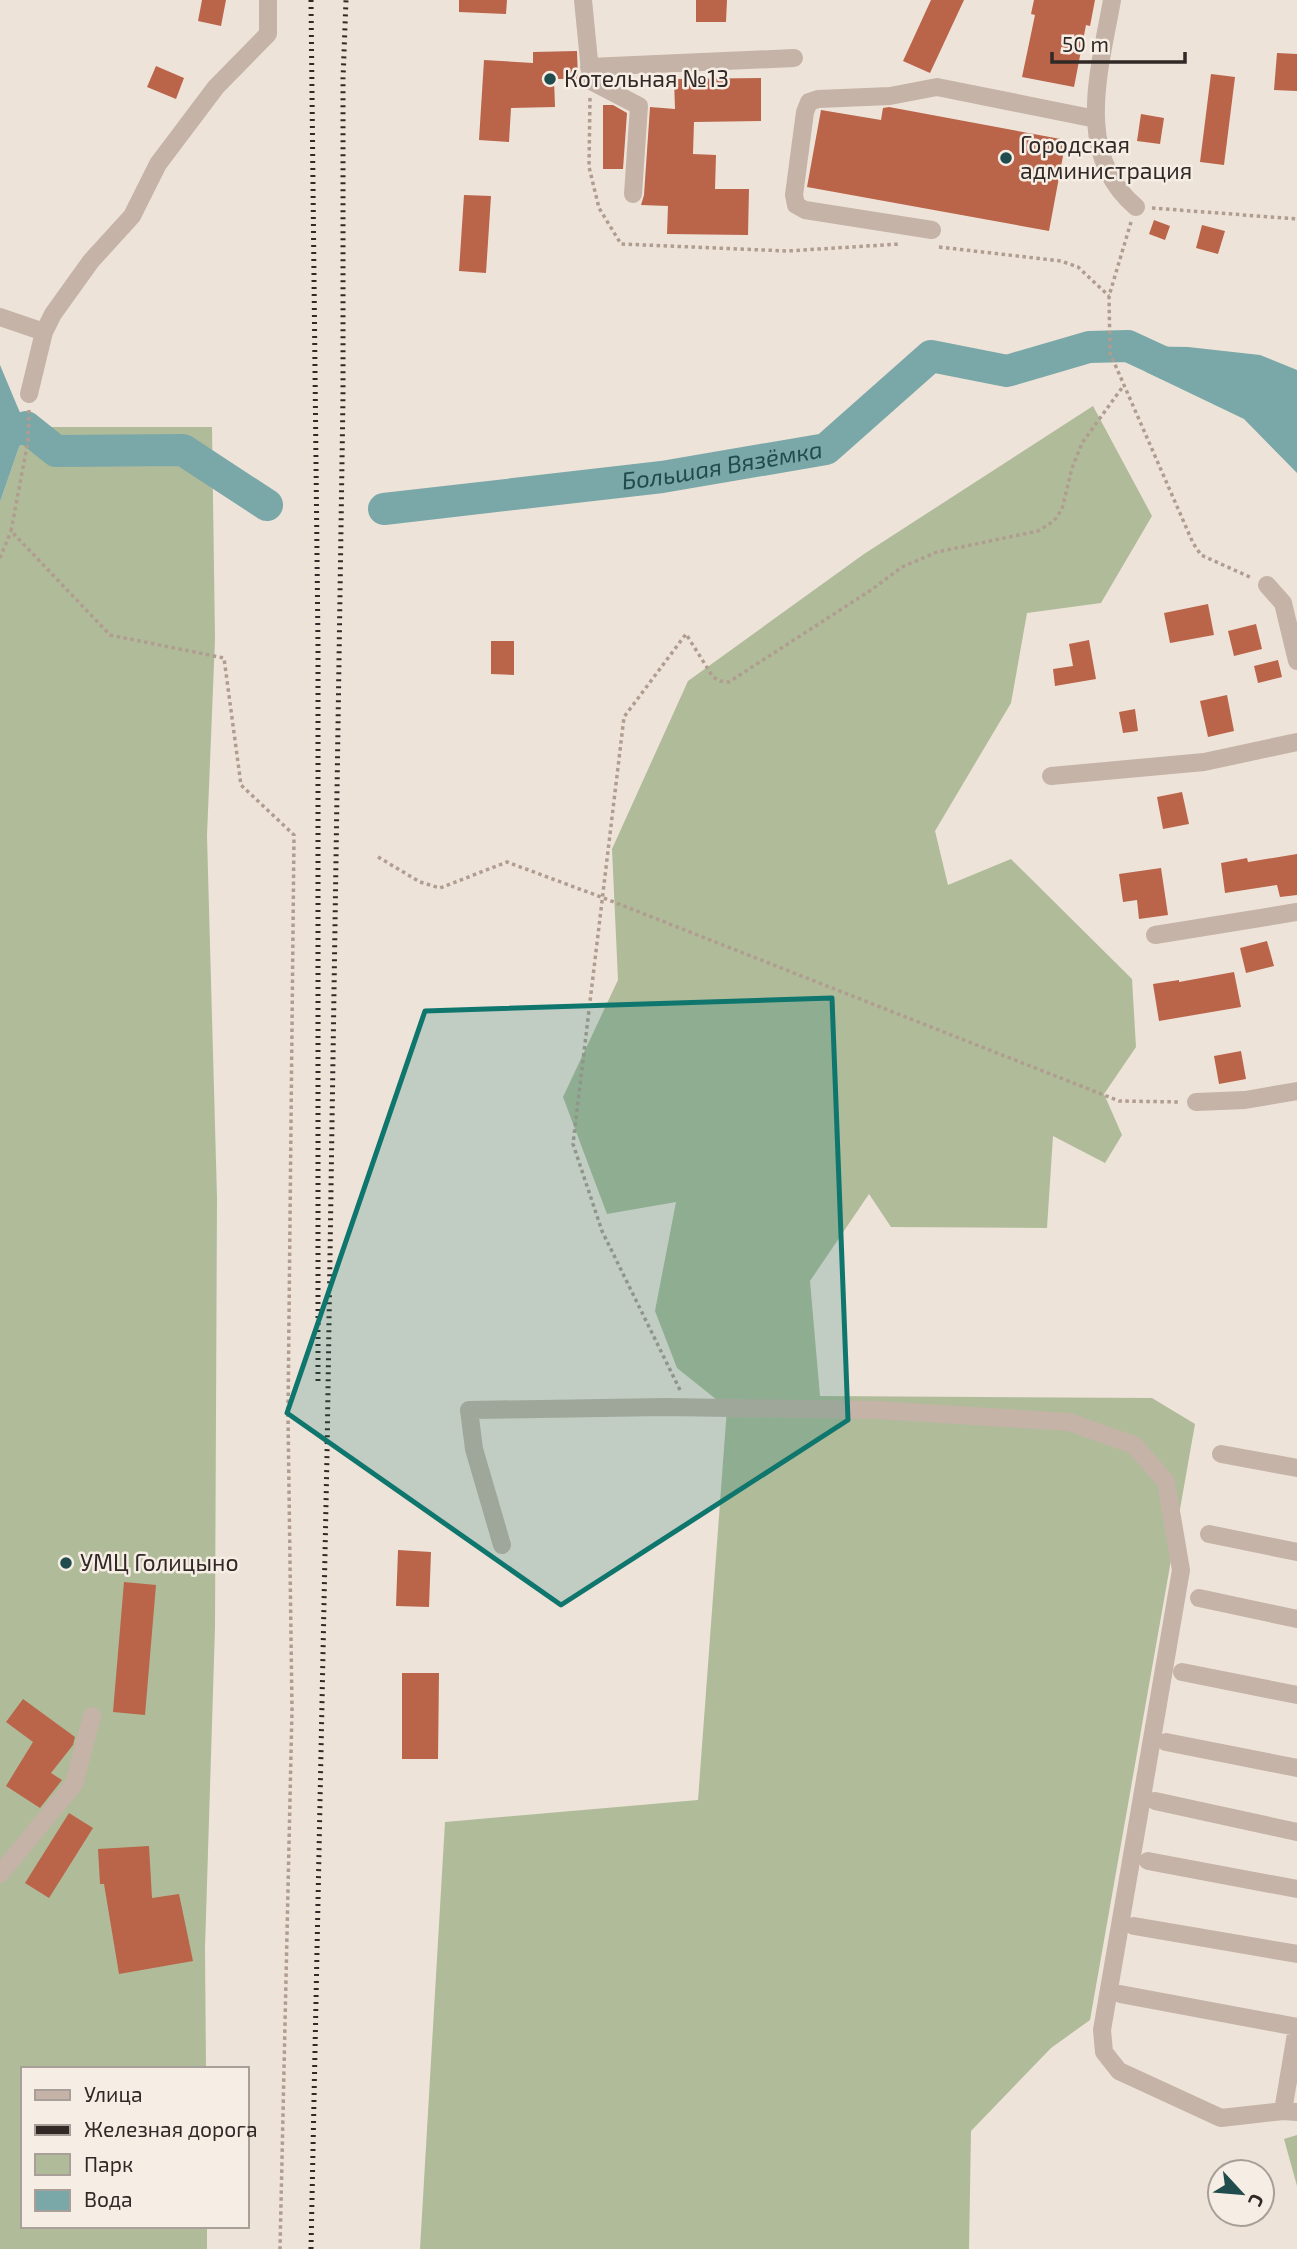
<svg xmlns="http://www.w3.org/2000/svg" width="1297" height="2249" font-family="'Exo 2',sans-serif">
<rect width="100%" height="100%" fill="#eee3d8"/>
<path fill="#b0bb9a" d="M1093,406L1152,516L1101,603L1027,613L1011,703L935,831L948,885L1011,859L1132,979L1136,1047L1104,1094L1122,1135L1105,1163L1053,1136L1047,1228L891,1227L869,1194L810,1281L820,1396L1152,1398L1195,1424L1090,2020L1051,2048L971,2131L969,2249H420L445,1822L698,1800L727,1408L677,1368L655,1311L676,1202L607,1214L563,1097L618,980L612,849L688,681L864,554Z
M26,427H212L215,639L207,836L217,1198L215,1627L205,1948L206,2069H23V2226H207V2249H0V502Z
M1297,2135V2186L1284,2139Z"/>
<path fill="#7aa7a8" d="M1128,346L1188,347L1260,355L1297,370V473L1244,419L1146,372Z
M0,365L26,427L0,502Z"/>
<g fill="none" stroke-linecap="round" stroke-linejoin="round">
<g stroke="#7aa7a8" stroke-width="32">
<path d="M0,435L26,427L56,451L183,450L267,505"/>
<path id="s1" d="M384,509L662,477L826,449L931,356L1007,371L1089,347L1128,346L1167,364"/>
</g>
</g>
<path fill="#ba644a" d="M202,0H226L221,26L198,21Z
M459,0H507L506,14L459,12Z
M696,0H727L726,22H696Z
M931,0H964L930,73L903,61Z
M1034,0H1095L1090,26L1086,25L1074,87L1022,77L1035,15L1031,14Z
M577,51L578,79H554L555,107L511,108L509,142L479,140L484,60L533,63V52Z
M1277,53L1297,54V91L1274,90Z
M156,66L184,78L176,99L147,87Z
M1211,74L1235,77L1224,165L1200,162Z
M761,78V121L694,122L693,154L716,155L715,189H749L748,235L667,234L668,206L641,205L644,195L650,107L675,109L674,79Z
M603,105H613L627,113L623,169H603Z
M889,107L1066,140L1049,231L807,187L821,110L881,120L883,108Z
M1141,114L1164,118L1160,144L1137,141Z
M464,195L491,196L486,273L459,271Z
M1154,220L1170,226L1165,240L1149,234Z
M1202,225L1225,231L1218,254L1196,248Z
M1208,604L1214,635L1170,643L1164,613Z
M1256,624L1262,649L1234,656L1228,631Z
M1089,640L1096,679L1055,686L1053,669L1073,666L1069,644Z
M491,641H514V675L491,674Z
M1278,660L1282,677L1258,683L1254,666Z
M1227,695L1234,731L1208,737L1200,701Z
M1135,709L1138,731L1123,733L1119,712Z
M1182,792L1189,824L1163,829L1157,797Z
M1297,854V895L1280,897L1277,885L1225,893L1221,863L1247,858L1248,862Z
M1161,868L1168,915L1139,919L1137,900L1123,902L1119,874Z
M1267,941L1274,966L1246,973L1240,948Z
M1234,972L1241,1007L1159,1021L1153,984L1179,980V982Z
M1241,1051L1246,1079L1219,1084L1214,1056Z
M398,1550L431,1552L429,1607L396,1606Z
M124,1582L156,1585L145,1715L113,1712Z
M402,1673H439L438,1759H402Z
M23,1699L75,1737L73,1745L51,1773L62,1780L40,1808L6,1786L33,1742L6,1722Z
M69,1813L93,1828L49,1898L25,1883Z
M149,1846L152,1898L179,1894L193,1961L119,1974L104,1884H100L98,1849Z"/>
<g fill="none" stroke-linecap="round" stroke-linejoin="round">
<path stroke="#b09d90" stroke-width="3.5" stroke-dasharray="3.5 3.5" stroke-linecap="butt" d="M590,98L589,167L599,208L621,244L787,251L900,244
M1152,208L1297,219
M1131,222L1109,296L1110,353L1193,543L1201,555L1252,578
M939,247L1061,261L1078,267L1109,296
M29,410L28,441L11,531L110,635L224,658L241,785L294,835L288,1415L292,1709L280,2249
M0,558L11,531
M378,857L420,882L440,888L507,862L601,897L1119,1101L1180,1102
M680,1390L602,1231L573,1144L624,717L686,634L713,677L720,681L729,682L871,590L902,567L937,552L1038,531L1054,521L1062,509L1072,468L1082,443L1124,385"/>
<path stroke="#c4b3a6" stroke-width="18" d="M583,0L591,81L639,106L633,194
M1112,0C1100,69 1073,154 1136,207
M589,67L794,58
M932,230L805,210L796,205L794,195L805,112L809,102L818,99L890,96L937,87L1096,119
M0,317L44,332
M29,394L44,332L53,314L91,261L132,216L158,164L216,87L268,34V0
M1267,585L1283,603L1297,661
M1051,776L1204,762L1297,742
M1155,935L1297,912
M1196,1102L1245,1100L1297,1091
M1221,1454L1297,1468
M1209,1534L1297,1552
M502,1545L474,1449L469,1410L666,1407L876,1410L1069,1422L1134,1445L1166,1482L1181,1570L1102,2030L1104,2052L1119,2071L1221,2118L1283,2111L1297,2112
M1199,1598L1297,1619
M1182,1672L1297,1695
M1166,1742L1297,1768
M1155,1801L1297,1832
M1148,1861L1297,1889
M0,1874L74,1784L92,1716
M1134,1926L1297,1954
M1120,1994L1297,2027
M1283,2111L1297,2028"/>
<path stroke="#312926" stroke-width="5" stroke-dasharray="2 5" stroke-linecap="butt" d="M311,0L318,647V1381
M311,2249L327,1455L343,395V79L346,0"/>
</g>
<path fill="#0f766e" fill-opacity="0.2" stroke="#0f766e" stroke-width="5" stroke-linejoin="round" d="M832,998L848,1420L561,1605L287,1413L425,1011Z"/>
<g fill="#204c4e" stroke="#f6ede4" stroke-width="2.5">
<circle cx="550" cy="79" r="7"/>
<circle cx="1006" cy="158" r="7"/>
<circle cx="66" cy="1563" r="7"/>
</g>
<g text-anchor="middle" stroke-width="5" stroke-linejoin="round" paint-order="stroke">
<g font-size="23" fill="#312926" stroke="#f6ede4" text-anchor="start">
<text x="564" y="87">Котельная №13</text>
<text x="1020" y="153">Городская<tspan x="1020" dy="26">администрация</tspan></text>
<text x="80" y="1571">УМЦ Голицыно</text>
</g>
<g font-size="24" font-style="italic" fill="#204c4e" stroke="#f6ede4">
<text dy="8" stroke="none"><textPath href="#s1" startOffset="341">Большая Вязёмка</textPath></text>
</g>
</g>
<rect x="21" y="2067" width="228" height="161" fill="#f6ede4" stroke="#a79f98" stroke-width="2"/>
<rect x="35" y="2090" width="35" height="10" fill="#c4b3a6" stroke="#a79f98" stroke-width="2"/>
<text x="84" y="2102" font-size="21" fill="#312926">Улица</text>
<rect x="35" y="2125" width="35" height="10" fill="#312926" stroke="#a79f98" stroke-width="2"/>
<text x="84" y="2137" font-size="21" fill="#312926">Железная дорога</text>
<rect x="35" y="2154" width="35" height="21" fill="#b0bb9a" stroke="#a79f98" stroke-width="2"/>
<text x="84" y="2172" font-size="21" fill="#312926">Парк</text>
<rect x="35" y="2190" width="35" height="21" fill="#7aa7a8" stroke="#a79f98" stroke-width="2"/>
<text x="84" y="2207" font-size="21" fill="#312926">Вода</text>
<g transform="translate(1241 2193) rotate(116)"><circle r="33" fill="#f6ede4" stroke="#a79f98" stroke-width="2"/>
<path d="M0-5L12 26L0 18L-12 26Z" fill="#204c4e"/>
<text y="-10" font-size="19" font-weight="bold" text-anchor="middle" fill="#312926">С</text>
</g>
<path d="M1052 52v10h133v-10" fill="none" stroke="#312926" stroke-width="3.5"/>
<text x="1062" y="52" font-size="21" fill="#312926" stroke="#f6ede4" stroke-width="5" paint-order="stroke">50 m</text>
</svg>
